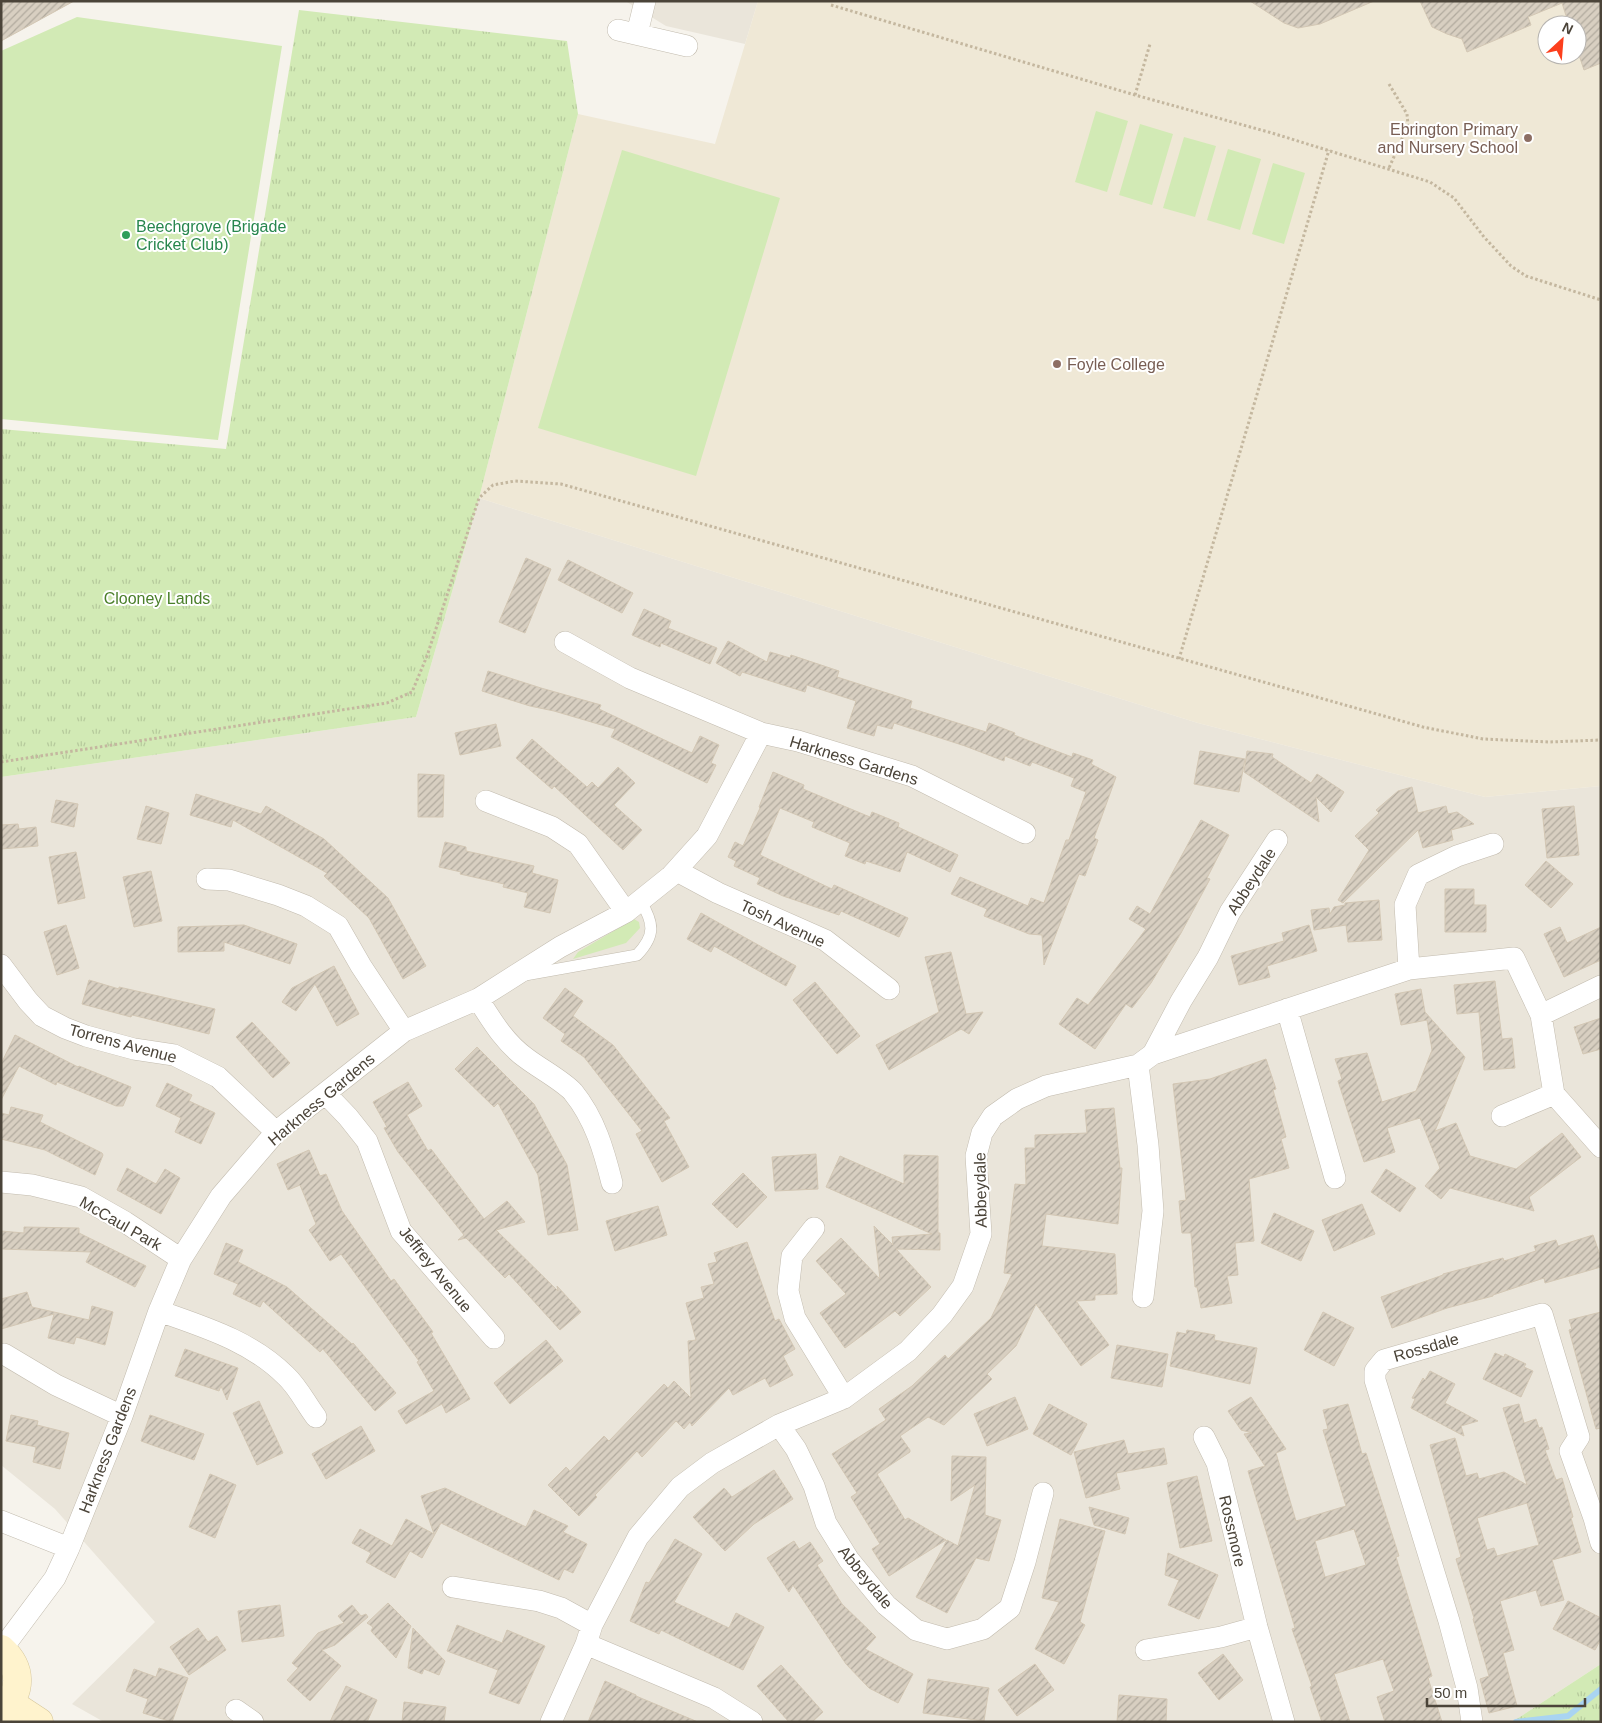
<svg xmlns="http://www.w3.org/2000/svg" width="1602" height="1723" font-family="Arial,sans-serif">
<defs>
<pattern id="park-tufts" width="24" height="20" patternUnits="userSpaceOnUse" patternTransform="scale(1.25)"><rect width="24" height="20" fill="#d2eab5"/><path d="M3 7l-1-3M5 7V3M7 7l1-3M15 17l-1-3M17 17v-4M19 17l1-3" fill="none" stroke="#b6ca9c"/></pattern>
<pattern id="building-hatch" width="6" height="6" patternUnits="userSpaceOnUse" patternTransform="scale(1.25)"><rect width="6" height="6" fill="#d8cfc1"/><path d="M-1 1l2-2M0 6l6-6M5 7l2-2" fill="none" stroke="#b1aa9e"/></pattern>
</defs>
<rect width="100%" height="100%" fill="#f6f3ec"/>
<path fill="#eae5da" d="M621,1H758L745,44L666,26L627,2Z
M479,498L1198,723L1485,797L1601,786V1664L1512,1722H104L72,1704L155,1622L55,1509L1,1465V777L416,717Z"/>
<path fill="#efe8d6" fill-rule="evenodd" d="M758,1H1601V786L1485,797L1198,723L479,498L578,114L715,144ZM1547,25H1577V55H1547Z"/>
<path fill="#d2eab5" d="M77,17L282,46L218,440L1,419V51Z
M1096,111L1128,121L1107,192L1075,182Z
M1140,124L1173,134L1152,205L1119,195Z
M1184,137L1216,146L1195,217L1163,208Z
M1228,149L1261,159L1240,230L1207,220Z
M622,150L780,198L696,476L538,428Z
M1273,163L1305,173L1284,244L1252,234Z
M634,919L639,922L640,928L626,943L573,959L578,952Z"/>
<path fill="url(#park-tufts)" d="M299,10L567,41L578,114L479,498L416,717L1,777V429L226,449Z
M1601,1664V1722H1512Z"/>
<g fill="none" stroke-linecap="round" stroke-linejoin="round">
<path stroke="#a9d4f2" stroke-width="6" d="M1516,1722L1568,1716L1601,1689"/>
</g>
<path fill="url(#building-hatch)" stroke="#d3c7b4" fill-rule="evenodd" d="M1,1H74L1,41Z
M1250,1H1374L1320,24L1298,28L1284,23Z
M1420,1H1601V63L1584,70L1577,49V25H1569L1562,3L1528,17L1531,25L1467,52L1462,39L1447,34L1432,27Z
M526,558L551,569L525,633L499,622Z
M568,560L633,593L622,613L558,580Z
M644,609L671,621L668,628L717,648L710,664L661,643L660,647L632,635Z
M728,641L767,662L770,652L790,658L791,655L839,671L837,677L912,701L910,708L986,732L989,723L1015,733L1014,735L1072,757L1073,753L1093,760L1091,764L1116,777L1094,838L1098,840L1085,876L1079,874L1044,965L1042,935L1029,934L984,916L987,909L951,894L960,877L1028,906L1031,898L1044,903L1066,840H1069L1086,792L1071,786L1074,778L1032,762L1030,766L1005,756L1004,761L965,746L894,723L892,729L877,725L874,736L847,728L856,701L807,685L805,692L742,672L740,676L716,663Z
M488,671L541,688L601,705L599,709L692,753L700,736L719,745L711,763L716,765L707,783L611,737L615,729L554,711L530,706L482,691Z
M496,724L501,746L460,755L455,733Z
M532,739L587,787L592,782L598,788L618,767L635,783L614,805L642,830L623,850L554,786L552,789L516,758Z
M1200,751L1245,759L1239,792L1194,784Z
M1247,751L1273,754L1272,757L1311,783L1317,774L1344,792L1331,812L1316,797L1319,822L1244,772Z
M773,772L804,785L803,789L870,817L872,812L899,823L898,827L958,855L950,872L907,852L900,872L866,861L865,864L845,856L850,843L812,827L814,822L780,808L760,855L832,889L834,885L908,918L899,937L841,911L839,915L783,896L757,884L760,878L734,866L736,861L728,857L735,842L743,846L760,808L759,807Z
M418,774L444,775L443,817H418Z
M1412,787L1418,813L1446,806L1448,814L1457,812L1474,824L1451,830L1453,840L1423,848L1418,830L1343,903L1338,900L1369,850L1355,836L1379,813L1376,810L1398,791Z
M196,794L261,814L266,806L324,839L388,898L426,966L403,979L369,918L324,876L327,873L233,820L231,827L190,815Z
M56,800L78,804L74,827L51,822Z
M146,806L169,813L161,844L137,839Z
M1574,806L1579,855L1547,858L1542,809Z
M1201,820L1229,835L1207,878L1210,879L1181,933L1151,983L1132,1008L1126,1004L1095,1049L1059,1024L1077,998L1088,1005L1146,929L1129,919L1137,906L1150,914Z
M18,824L19,829L36,827L38,846L1,849V825Z
M445,842L466,847V851L534,866L532,873L558,880L550,913L524,907L528,893L503,887L504,884L460,874L461,872L439,867Z
M76,852L85,898L58,904L49,857Z
M1546,861L1573,884L1551,908L1525,885Z
M151,871L162,921L134,927L123,877Z
M1445,889H1474V905H1486V932H1445Z
M1379,900L1382,940L1348,942L1346,925L1314,930L1311,910L1329,908L1330,914L1334,907L1345,905V903Z
M701,913L796,966L786,986L714,946L711,952L687,939Z
M66,925L79,968L57,975L44,932Z
M244,925L297,944L290,964L224,942V951L178,952V927Z
M1309,925L1317,951L1267,966L1270,977L1239,985L1231,956L1284,941L1282,933Z
M1560,927L1567,943L1601,927V960L1564,977L1544,934Z
M951,952L966,1014L983,1012L969,1034L961,1029L889,1070L876,1045L939,1012L925,957Z
M334,966L359,1014L337,1026L315,984L296,1011L282,1002L292,988Z
M89,980L119,989V987L215,1009L209,1034L132,1015L131,1017L82,1004Z
M1495,981L1502,1039L1512,1038L1515,1068L1484,1070L1479,1012L1457,1014L1454,985Z
M815,982L860,1036L837,1054L793,1000Z
M565,988L583,1001L573,1016L613,1045L670,1118L664,1121L689,1167L662,1182L636,1134L642,1131L584,1057L561,1041L565,1034L543,1018Z
M1421,989L1425,1012L1465,1057L1435,1131L1456,1123L1470,1156L1516,1169L1562,1133L1581,1157L1529,1197L1534,1211L1450,1188L1441,1199L1425,1186L1440,1168L1420,1118L1387,1128L1395,1152L1364,1162L1338,1081L1342,1079L1335,1059L1367,1053L1382,1102L1416,1091L1432,1050L1427,1020L1401,1025L1395,994Z
M1601,1018V1049L1583,1054L1574,1027Z
M252,1022L290,1063L273,1078L236,1037Z
M15,1035L78,1067L79,1066L131,1087L123,1106H116L57,1082L56,1085L19,1066L1,1100V1064Z
M477,1047L534,1104L567,1165L578,1230L548,1235L538,1175L498,1103L494,1107L455,1069Z
M1266,1059L1276,1089L1273,1090L1286,1137L1281,1139L1289,1168L1249,1179L1254,1241L1235,1243L1238,1275L1227,1276L1232,1303L1201,1308L1197,1287H1195L1191,1233H1182L1179,1201L1186,1200L1173,1084L1210,1079Z
M408,1082L422,1106L407,1115L428,1151L431,1149L484,1219L507,1201L525,1222L496,1230L558,1291L557,1286L581,1312L560,1330L509,1274L505,1278L466,1238L458,1240L464,1235L398,1152L384,1128L387,1127L373,1102Z
M167,1083L192,1095L189,1101L215,1113L201,1144L175,1132L181,1118L156,1106Z
M11,1107L43,1115L40,1122L102,1153L103,1155L95,1175L45,1150L1,1139V1113L9,1115Z
M1114,1108L1120,1168H1122L1118,1224L1046,1214L1042,1246L1115,1254L1117,1294L1095,1295V1300L1076,1301L1109,1345L1081,1366L1036,1304L1016,1346L987,1374L992,1379L944,1425L928,1417L900,1436L910,1450V1452L877,1474L905,1520L908,1518L946,1540L889,1576L872,1549L880,1544L851,1497L857,1493L832,1454L886,1420L879,1409L912,1386L945,1355L948,1359L991,1318L1012,1274L1004,1273L1015,1184L1026,1185L1025,1148H1035V1135L1087,1133L1085,1110Z
M309,1150L320,1176L326,1174L342,1211L391,1281L394,1279L433,1332L431,1333L470,1399L446,1413L442,1404L406,1424L398,1411L434,1391L417,1362L419,1361L341,1254L330,1261L309,1230L316,1224L300,1185L288,1190L277,1164Z
M816,1154L818,1189L775,1191L772,1157Z
M904,1155L938,1156V1233H940V1250L896,1249L931,1287L900,1316L895,1311L845,1348L820,1313L846,1294L816,1261L841,1238L880,1279L874,1226L893,1245L892,1237L932,1234L826,1187L840,1156L904,1184Z
M127,1168L156,1184L165,1169L180,1178L161,1214L117,1190Z
M1386,1169L1416,1188L1400,1212L1371,1192Z
M743,1173L767,1197L737,1228L712,1204Z
M1362,1204L1375,1234L1334,1251L1322,1220Z
M658,1206L667,1235L615,1251L606,1221Z
M1274,1213L1314,1231L1301,1261L1261,1243Z
M24,1227L79,1228V1233L146,1266L135,1287L86,1262L91,1252L1,1249V1231L24,1233Z
M1593,1235L1601,1258V1267L1545,1283L1544,1278L1493,1295V1296L1447,1308L1392,1328L1381,1297L1443,1275V1274L1503,1258L1504,1261L1536,1251L1534,1246L1556,1240L1558,1246Z
M747,1242L775,1321L779,1319L795,1349L783,1356L793,1375L770,1387L765,1378L733,1395L729,1388L692,1426L690,1422L684,1429L676,1421L642,1457L637,1451L595,1495L597,1497L579,1516L548,1485L566,1467L570,1471L604,1436L609,1441L664,1384L668,1388L674,1381L691,1398L688,1341L696,1340L686,1303L704,1298L701,1287L714,1284L708,1264L717,1262L714,1253Z
M226,1243L243,1250L238,1262L287,1287L352,1344L353,1343L396,1393L375,1411L323,1349L320,1352L263,1301L260,1307L233,1294L238,1284L214,1274Z
M27,1292L32,1307L89,1320L92,1306L113,1312L105,1345L76,1337L74,1344L48,1338L54,1314L1,1329V1299Z
M1323,1312L1354,1328L1334,1366L1304,1350Z
M1601,1312V1428L1596,1429L1569,1330L1572,1329L1569,1320Z
M1187,1330L1215,1335L1214,1340L1257,1348L1250,1384L1170,1366L1177,1332L1186,1334Z
M546,1340L563,1361L510,1404L494,1383Z
M1117,1345L1168,1354L1162,1387L1111,1378Z
M185,1349L238,1368L227,1400L221,1386L219,1391L175,1376Z
M1495,1353L1504,1357L1505,1354L1526,1364L1524,1367L1533,1371L1521,1397L1483,1379Z
M1430,1371L1455,1384L1445,1403L1478,1421L1461,1426L1464,1436L1411,1408L1415,1399L1412,1398L1423,1378L1425,1380Z
M1015,1397L1028,1429L987,1446L974,1414Z
M1251,1397L1286,1449L1276,1453L1296,1521L1346,1506L1323,1430L1328,1429L1323,1410L1348,1404L1362,1454L1366,1453L1399,1556L1396,1557L1432,1676L1428,1678L1442,1722H1385L1377,1697L1394,1691L1383,1659L1334,1674L1350,1722H1322L1310,1687L1312,1686L1292,1629L1295,1628L1248,1471L1265,1466L1244,1434L1252,1433L1241,1430L1228,1411ZM1354,1529L1366,1565L1325,1577L1315,1541Z
M259,1401L283,1453L257,1465L233,1413Z
M1049,1404L1087,1424L1071,1455L1033,1434Z
M1519,1404L1524,1423L1536,1419L1539,1428L1542,1427L1549,1449L1545,1450L1556,1480L1562,1478L1573,1517L1571,1518L1581,1552L1552,1560L1564,1600L1541,1606L1536,1590L1500,1601L1514,1650L1503,1653L1517,1706L1489,1713L1480,1679L1489,1676L1473,1619L1474,1618L1456,1559L1461,1557L1430,1445L1455,1438L1466,1476L1477,1473L1479,1479L1504,1472L1527,1485L1503,1408ZM1527,1503L1539,1545L1497,1556L1494,1548L1487,1550L1477,1518Z
M11,1415L38,1421L37,1425L69,1433L60,1469L33,1462L36,1447L6,1441Z
M150,1415L204,1434L194,1460L141,1441Z
M361,1426L375,1451L326,1479L312,1454Z
M1124,1440L1128,1454L1164,1448L1167,1464L1116,1473L1120,1489L1086,1498L1074,1452Z
M952,1456L986,1457L985,1515L1001,1520L989,1561L976,1558L947,1613L916,1597L947,1540L958,1546L975,1485L951,1501Z
M774,1470L793,1499L754,1524L725,1551L693,1517L724,1488L732,1497Z
M210,1474L236,1485L215,1538L189,1527Z
M1197,1476L1212,1541L1180,1548L1167,1483Z
M445,1488L526,1527L534,1510L568,1526L563,1532L587,1544L573,1573L564,1569L559,1580L441,1523L422,1558L410,1551L395,1578L366,1562L371,1553L352,1543L360,1529L392,1546L406,1519L434,1534L421,1496Z
M1089,1507L1129,1518L1125,1534L1094,1525Z
M1060,1519L1105,1531L1080,1622L1085,1625L1064,1664L1035,1649L1059,1602L1042,1598Z
M675,1539L702,1554L674,1602L729,1628L736,1613L764,1627L743,1670L661,1630L659,1634L630,1621L646,1582L649,1583Z
M794,1541L799,1549L810,1542L823,1561L817,1565L842,1604L876,1637L865,1649L913,1674L898,1703L869,1688L846,1664L793,1585L789,1592L767,1558Z
M1168,1553L1218,1575L1199,1619L1168,1605L1179,1580L1165,1575Z
M1568,1601L1601,1618V1639L1595,1650L1553,1629Z
M388,1603L411,1626L396,1658L371,1631L373,1627L367,1623Z
M280,1605L284,1636L242,1642L238,1611Z
M352,1605L361,1616L366,1614L368,1617L335,1645L322,1650L341,1666L310,1701L287,1680L298,1668L292,1663L318,1633L344,1623L338,1616Z
M457,1625L502,1643L507,1630L545,1646L519,1704L489,1693L498,1670L447,1651Z
M198,1628L208,1642L217,1636L226,1650L189,1675L170,1647Z
M413,1628L445,1661L439,1675L424,1669L422,1674L408,1668Z
M1223,1654L1243,1680L1219,1700L1198,1673Z
M1035,1664L1054,1690L1017,1716L998,1690Z
M781,1665L823,1712L812,1722H789L757,1686Z
M159,1668L188,1678L172,1722L143,1713L148,1699L126,1691L134,1669L156,1677Z
M928,1679L989,1688L984,1721L923,1713Z
M605,1681L636,1695V1696L698,1722H588Z
M346,1686L377,1700L367,1722H330Z
M1119,1695L1167,1699L1166,1722H1117Z
M404,1702L446,1707L444,1722H402Z"/>
<g fill="none" stroke-linecap="round" stroke-linejoin="round">
<g stroke="#c2bbae" stroke-width="12">
<path id="service" d="M525,975L637,955C656,935 654,923 640,900"/>
</g>
<g stroke="#c2bbae" stroke-width="22">
<path id="minor" d="M618,30L687,46
M637,34L645,1
M565,642L630,678L761,733L798,741L912,776L1025,833
M486,801L552,827L578,844L626,912
M671,876L677,871L718,893L825,940L889,989
M207,879L229,880L278,895L306,906L338,926L361,966L404,1031
M1,965L28,1001L42,1016L65,1028L86,1036L134,1049L174,1055L218,1077L276,1132
M1409,969L1405,905L1418,875L1457,856L1493,844
M478,999C492,1021 505,1043 526,1058C539,1068 563,1081 573,1092C595,1119 604,1151 612,1183
M1287,1009L1335,1178
M1541,1015L1601,986
M1153,1054L1181,1001L1208,957L1230,912L1277,840
M1138,1065L1148,1145L1153,1211L1143,1297
M326,1094L348,1117L367,1141L401,1231L494,1338
M1502,1116L1554,1094
M1,1182L32,1185L81,1197L125,1222L181,1259
M814,1228L792,1256L788,1291L795,1318L844,1398
M159,1311C204,1327 251,1341 286,1376C298,1387 306,1404 316,1417
M4,1354L56,1385L122,1416
M779,1425L796,1449L814,1486L826,1523L849,1560L886,1605L916,1630L947,1639L983,1629L1010,1608L1025,1562L1043,1493
M1204,1437L1217,1463L1257,1627L1284,1722
M1,1521L69,1548
M453,1587L539,1601L561,1608L592,1625
M586,1644L714,1698L752,1722
M2,1649L55,1578L69,1548L122,1416L159,1311L181,1259L221,1196L276,1132L404,1031L478,999L560,947L626,912L671,876L707,836L761,733
M1146,1650L1221,1637L1257,1627
M236,1710L253,1722
M551,1722L586,1644L592,1625L638,1537L680,1487L712,1463L779,1425L844,1398L908,1351L942,1315L963,1286L981,1234L976,1156L982,1133L993,1116L1017,1099L1046,1086L1138,1065L1153,1054L1409,969L1514,958L1541,1015L1554,1094L1601,1147
M1472,1722L1467,1688L1449,1621L1375,1380V1371L1384,1360L1542,1314L1579,1437L1570,1451L1594,1518L1601,1543"/>
</g>
<g stroke="#d6c79b" stroke-width="29">
<path id="secondary" d="M1,1649C22,1668 23,1692 1,1711
M10,1703L39,1722"/>
</g>
<path stroke="#c4b79f" stroke-width="3" stroke-dasharray="2.5 2.5" stroke-linecap="butt" d="M831,5L1135,95L1272,133L1430,182L1454,198L1484,237L1511,266L1526,276L1601,300
M1389,84L1407,114L1408,125L1389,168
M1135,95L1150,44
M1179,659L1329,150
M1,762L387,703L412,692L427,656L479,498L493,485L515,481L561,484L1423,727L1483,739L1549,742L1601,740"/>
<use href="#service" stroke="#fff" stroke-width="11"/>
<use href="#minor" stroke="#fff" stroke-width="21"/>
<use href="#secondary" stroke="#fff3cd" stroke-width="28"/>
</g>
<g fill="#8d6e63" stroke="#fff" stroke-width="2">
<circle cx="1528" cy="138" r="5"/>
<circle cx="1057" cy="364" r="5"/>
</g>
<circle fill="#2e9e5b" stroke="#fff" stroke-width="2" cx="126" cy="235" r="5"/>
<g text-anchor="middle" stroke-width="4" stroke-linejoin="round" paint-order="stroke">
<g font-size="16" fill="#785e54" stroke="#fff" text-anchor="end">
<text x="1518" y="135">Ebrington Primary<tspan x="1518" dy="18">and Nursery School</tspan></text>
<text x="1067" y="370" text-anchor="start">Foyle College</text>
</g>
<g font-size="16" fill="#27864d" stroke="#fff" text-anchor="start">
<text x="136" y="232">Beechgrove (Brigade<tspan x="136" dy="18">Cricket Club)</tspan></text>
</g>
<g font-size="16" fill="#4a7f2a" stroke="#fff">
<text x="157" y="604">Clooney Lands</text>
</g>
<g font-size="16" fill="#4b4439" stroke="#fff">
<text transform="translate(854 760) rotate(17)" y="6">Harkness Gardens</text>
<text transform="translate(1251 881) rotate(-57)" y="6">Abbeydale</text>
<text transform="translate(783 923) rotate(25)" y="6">Tosh Avenue</text>
<text transform="translate(123 1043) rotate(15)" y="6">Torrens Avenue</text>
<text transform="translate(321 1099) rotate(-40)" y="6">Harkness Gardens</text>
<text transform="translate(980 1190) rotate(-91)" y="6">Abbeydale</text>
<text transform="translate(121 1223) rotate(30)" y="6">McCaul Park</text>
<text transform="translate(436 1269) rotate(51)" y="6">Jeffrey Avenue</text>
<text transform="translate(1426 1347) rotate(-16)" y="6">Rossdale</text>
<text transform="translate(107 1450) rotate(-69)" y="6">Harkness Gardens</text>
<text transform="translate(1233 1531) rotate(77)" y="6">Rossmore</text>
<text transform="translate(866 1577) rotate(51)" y="6">Abbeydale</text>
</g>
</g>
<rect width="1602" height="1723" fill="none" stroke="#4b4439" stroke-width="5"/>
<g transform="translate(1562 40) rotate(26)"><circle r="24" fill="#ffffff" stroke="#b7b4b0"/>
<path d="M0-4L9 19L0 12L-9 19Z" fill="#fc3f1d"/>
<text y="-8" font-size="14" font-weight="bold" text-anchor="middle" fill="#4b4439">N</text>
</g>
<path d="M1427 1698v8h158v-8" fill="none" stroke="#4b4439" stroke-width="2.5"/>
<text x="1434" y="1698" font-size="15" fill="#4b4439" stroke="#ffffff" stroke-width="4" paint-order="stroke">50 m</text>
</svg>
